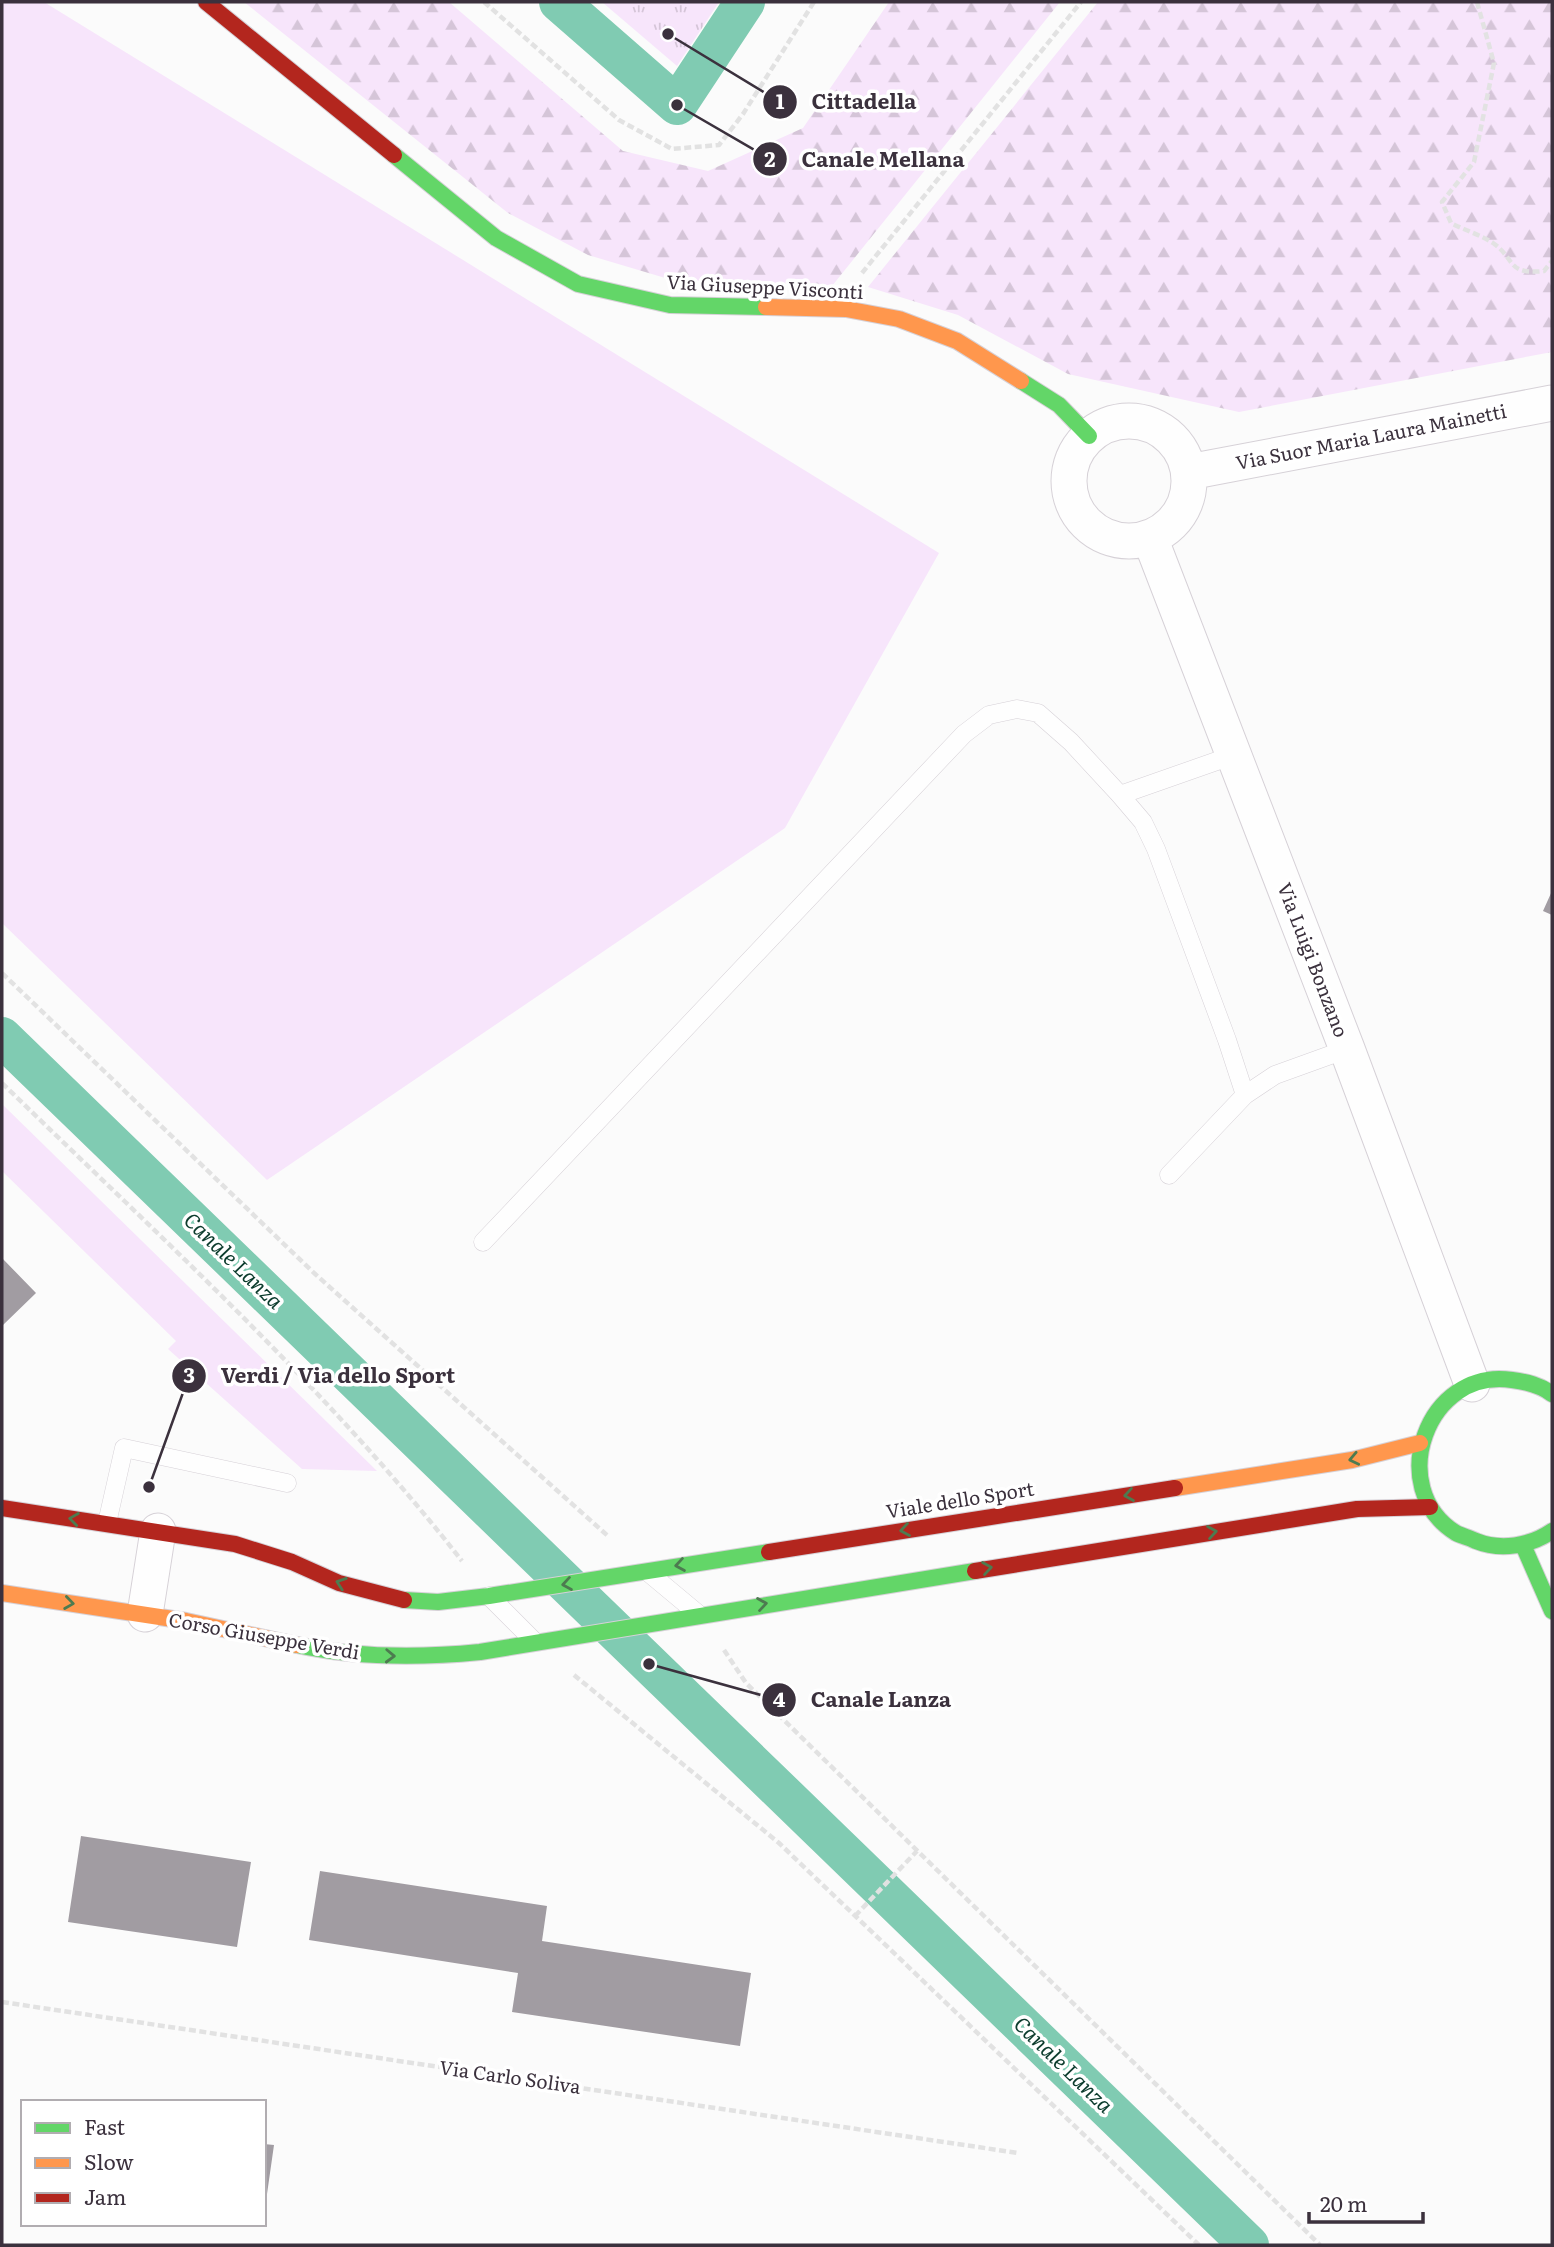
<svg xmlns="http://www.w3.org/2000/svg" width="1554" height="2247" font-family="Literata,serif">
<defs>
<pattern id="forest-firs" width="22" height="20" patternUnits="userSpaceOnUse" patternTransform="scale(1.75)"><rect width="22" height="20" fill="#f7e5fb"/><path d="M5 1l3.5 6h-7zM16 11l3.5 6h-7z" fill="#d5c5d8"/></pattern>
<pattern id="park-tufts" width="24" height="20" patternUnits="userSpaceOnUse" patternTransform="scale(1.75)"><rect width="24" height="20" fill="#f7e5fb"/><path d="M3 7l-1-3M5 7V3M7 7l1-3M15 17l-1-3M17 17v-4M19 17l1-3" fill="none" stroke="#d5c5d8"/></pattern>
</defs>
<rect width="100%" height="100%" fill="#fbfbfb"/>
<path fill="#f7e5fb" d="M2,2H44L939,553L785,828L267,1180L2,923Z
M2,1104L377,1471L302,1469L168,1349L176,1341L2,1171Z"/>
<path fill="url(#forest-firs)" d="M244,2H449L623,151L708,171L803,128L889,2H1060L832,286L672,280L588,255L508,213Z
M1098,2H1552V352L1239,412L1068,374L958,315L868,287Z"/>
<path fill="url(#park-tufts)" d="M602,2H719L677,66Z"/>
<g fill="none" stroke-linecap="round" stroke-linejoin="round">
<path stroke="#80cbb2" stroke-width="40" d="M559,2L677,105L745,2
M2,1037L1249,2245"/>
</g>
<path fill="#a19ca2" d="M1552,891V915L1543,911Z
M2,1258L36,1293L2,1326Z
M81,1836L251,1862L237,1947L68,1922Z
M320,1871L547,1906L542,1941L751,1973L740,2046L512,2012L518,1973L309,1940Z
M264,2144L274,2145L266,2201H264Z"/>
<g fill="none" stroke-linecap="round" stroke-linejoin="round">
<g stroke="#d6d1d7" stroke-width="19">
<path id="lane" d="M1120,795L1234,755
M1169,1175L1245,1095L1275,1075L1347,1049
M483,1242L964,734L989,715L1017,709L1038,713L1071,742L1120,795L1143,822L1156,849L1227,1040L1245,1095
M107,1523L124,1448L287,1483
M649,1573L697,1613
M489,1596L534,1641"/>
</g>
<g stroke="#d6d1d7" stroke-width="37">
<path id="street" d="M1069 481a60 60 0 1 1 120 0a60 60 0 1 1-120 0Z
M1189,472L1552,403
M1150,538L1347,1049L1472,1384
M145,1614L158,1531"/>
</g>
<g stroke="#d6d1d7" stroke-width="18">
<path id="fast" d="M394,155L496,238L578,284L670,305L766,307
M1021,381L1059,405L1089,436
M1552,1394C1540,1385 1527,1382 1512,1380C1427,1367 1384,1488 1456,1533C1462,1536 1470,1538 1476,1541C1501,1551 1530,1546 1552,1531
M1523,1545L1552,1611
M404,1600L438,1602L489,1596L769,1552
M297,1645C357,1658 419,1658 480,1652L975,1571"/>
</g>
<g stroke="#d6d1d7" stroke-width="18">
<path id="slow" d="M766,307L846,309L899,319L957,341L1021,381
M1175,1488L1352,1460L1420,1443
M2,1593L186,1621L297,1645"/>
</g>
<g stroke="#d6d1d7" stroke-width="18">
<path id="jam" d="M206,2L394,155
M2,1508L235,1544L292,1562L339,1583L404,1600
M769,1552L1175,1488
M975,1571L1357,1509L1430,1507"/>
</g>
<path stroke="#e2e2e2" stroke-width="4.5" stroke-dasharray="7 3.5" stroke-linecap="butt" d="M484,2L619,120L672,149L719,145L743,114L814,2
M1477,2L1494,63L1474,162L1442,202L1451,223C1464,230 1481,235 1493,243C1516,259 1506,275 1544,271L1552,261
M862,273L1081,2
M2,973L314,1273L609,1537
M2,1083C160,1237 326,1387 462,1561
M724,1650L746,1683L1320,2245
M574,1675L779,1843L1199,2245
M855,1916L917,1851
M2,2002L1018,2153"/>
<use href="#lane" stroke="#fefefe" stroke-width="18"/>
<use href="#street" stroke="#fefefe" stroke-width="35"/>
<use href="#fast" stroke="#63d668" stroke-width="16"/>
<use href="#slow" stroke="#ff974d" stroke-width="16"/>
<use href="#jam" stroke="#b3261e" stroke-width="16"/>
</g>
<defs><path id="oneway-chevron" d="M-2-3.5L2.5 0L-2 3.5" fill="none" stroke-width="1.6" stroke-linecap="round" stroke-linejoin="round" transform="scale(1.75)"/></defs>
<g stroke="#4d7b50">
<use href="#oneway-chevron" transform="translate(1354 1459) rotate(168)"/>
<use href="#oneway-chevron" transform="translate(1129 1495) rotate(171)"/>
<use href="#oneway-chevron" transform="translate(74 1519) rotate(-172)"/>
<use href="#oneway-chevron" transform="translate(905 1530) rotate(171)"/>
<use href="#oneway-chevron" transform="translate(1212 1532) rotate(-9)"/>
<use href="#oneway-chevron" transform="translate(680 1565) rotate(171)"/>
<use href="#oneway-chevron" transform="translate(987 1568) rotate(-9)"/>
<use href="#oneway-chevron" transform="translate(341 1583) rotate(-161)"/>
<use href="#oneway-chevron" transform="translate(567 1584) rotate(171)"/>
<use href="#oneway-chevron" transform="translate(69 1603) rotate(8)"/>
<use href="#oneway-chevron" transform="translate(762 1604) rotate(-9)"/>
<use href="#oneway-chevron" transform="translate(390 1656) rotate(2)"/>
</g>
<g text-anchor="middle" stroke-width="7" stroke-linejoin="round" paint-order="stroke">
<g font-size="19" fill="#3b313d" stroke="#fff">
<text transform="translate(765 287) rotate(3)" y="7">Via Giuseppe Visconti</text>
<text transform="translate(1371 437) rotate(-11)" y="7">Via Suor Maria Laura Mainetti</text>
<text transform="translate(1313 960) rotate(69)" y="7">Via Luigi Bonzano</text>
<text transform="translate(960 1500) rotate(-9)" y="7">Viale dello Sport</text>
<text transform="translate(264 1636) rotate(10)" y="7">Corso Giuseppe Verdi</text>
<text transform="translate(510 2077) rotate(8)" y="7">Via Carlo Soliva</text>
</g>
<g font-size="21" font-style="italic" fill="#0c3c2d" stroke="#fff">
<text transform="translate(233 1261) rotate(44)" y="7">Canale Lanza</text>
<text transform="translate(1063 2065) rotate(44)" y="7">Canale Lanza</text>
</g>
</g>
<path fill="none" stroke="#3b313d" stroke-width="2.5" d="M668 34L780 102M677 105L770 159M149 1487L189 1376M649 1664L779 1700"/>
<g fill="#3b313d" stroke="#fff" stroke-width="2.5">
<circle cx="668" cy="34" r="7"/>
<circle cx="677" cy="105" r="7"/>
<circle cx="149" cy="1487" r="7"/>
<circle cx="649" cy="1664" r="7"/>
<circle cx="780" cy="102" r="18"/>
<circle cx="770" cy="159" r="18"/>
<circle cx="189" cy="1376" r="18"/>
<circle cx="779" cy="1700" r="18"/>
</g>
<g font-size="21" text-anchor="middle" font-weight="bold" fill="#fff">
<text x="780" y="109">1</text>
<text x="770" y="167">2</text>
<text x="189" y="1383">3</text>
<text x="779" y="1707">4</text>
</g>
<g font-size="21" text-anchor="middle" font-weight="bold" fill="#3b313d" stroke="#fff" stroke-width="7" stroke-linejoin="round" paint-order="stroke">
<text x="864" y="109">Cittadella</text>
<text x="883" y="167">Canale Mellana</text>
<text x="338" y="1383">Verdi / Via dello Sport</text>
<text x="881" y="1707">Canale Lanza</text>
</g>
<rect width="1554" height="2247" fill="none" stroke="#3b313d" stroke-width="7"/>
<rect x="21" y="2100" width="245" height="126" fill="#ffffff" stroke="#b1adb1" stroke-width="2"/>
<rect x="35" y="2123" width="35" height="10" fill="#63d668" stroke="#b1adb1" stroke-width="2"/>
<text x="84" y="2135" font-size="21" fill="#3b313d">Fast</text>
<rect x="35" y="2158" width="35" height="10" fill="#ff974d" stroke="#b1adb1" stroke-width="2"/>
<text x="84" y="2170" font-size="21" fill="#3b313d">Slow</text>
<rect x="35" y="2193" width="35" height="10" fill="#b3261e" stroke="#b1adb1" stroke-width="2"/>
<text x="84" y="2205" font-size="21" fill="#3b313d">Jam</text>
<path d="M1309 2212v10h114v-10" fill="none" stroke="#3b313d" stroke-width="3.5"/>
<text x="1320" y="2212" font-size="21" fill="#3b313d" stroke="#ffffff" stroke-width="5" paint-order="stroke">20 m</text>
</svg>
